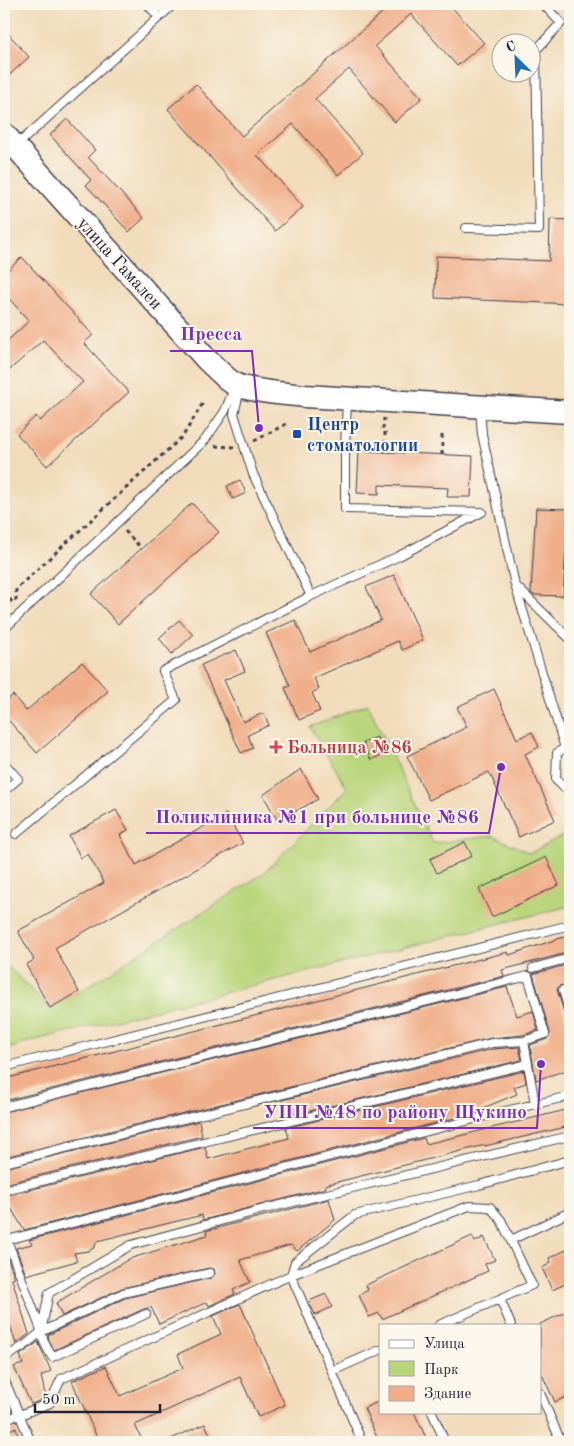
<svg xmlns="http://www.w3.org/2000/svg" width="574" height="1446" font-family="'Old Standard TT',serif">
<rect width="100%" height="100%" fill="#fbf7ec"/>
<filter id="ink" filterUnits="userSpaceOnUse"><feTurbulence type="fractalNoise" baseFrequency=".02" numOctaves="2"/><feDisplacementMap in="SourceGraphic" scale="10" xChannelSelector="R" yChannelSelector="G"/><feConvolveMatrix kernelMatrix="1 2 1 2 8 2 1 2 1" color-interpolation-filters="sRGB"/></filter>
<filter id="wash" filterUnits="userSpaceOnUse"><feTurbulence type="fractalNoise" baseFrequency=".0096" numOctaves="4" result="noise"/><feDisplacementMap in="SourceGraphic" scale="20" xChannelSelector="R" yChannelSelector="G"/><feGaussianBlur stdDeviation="1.12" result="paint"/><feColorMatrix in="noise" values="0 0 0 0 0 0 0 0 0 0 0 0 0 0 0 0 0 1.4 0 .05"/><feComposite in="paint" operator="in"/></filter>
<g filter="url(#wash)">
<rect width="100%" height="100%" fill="#f1dbba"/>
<path fill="#b9d57b" stroke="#6e7c5b" d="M368,704L433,843L493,836L530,853L570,832V906L24,1043L4,1051V963L50,1008L79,992L264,873L347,788L310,727Z"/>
<g id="blocks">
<path fill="#f0af8a" d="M392,4H449L484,43L457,66L411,14L375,46L422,98L395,122L349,69L315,99L363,153L338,175L293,124L257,155L303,207L275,231L168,109L196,84L242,136Z
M4,29L29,57L4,80Z
M67,119L95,150L88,157L144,218L129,232L86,185L91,180L50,135Z
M550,219L570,220V304L435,298L436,256L549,261Z
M22,257L93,335L84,343L129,392L47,466L17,434L36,416L40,421L83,382L43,340L4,375V344L29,321L4,293V274Z
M359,451L473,456L471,497H447L448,488L379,485V494L357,493Z
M240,480L246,493L233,499L227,486Z
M192,503L219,532L118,624L91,594Z
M536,508L568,509L563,596L534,595L531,593Z
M394,575L423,640L402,650L398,641L314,678L319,689L312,693L320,711L299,720L285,688L290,686L266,633L295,620L310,652L381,620L366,587Z
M179,620L193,635L172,654L159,638Z
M236,650L245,671L224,680L243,722L263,713L269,725L248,735L253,748L241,753L201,665Z
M82,662L108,691L37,753L4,715V703L13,695L26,711Z
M494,689L517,739L532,732L539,747L525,754L555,820L519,837L489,772L429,800L407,756L467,727L457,707Z
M377,737L384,754L371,760L363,743Z
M301,769L318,799L278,821L263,795Z
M116,810L128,830L120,835L136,865L226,814L243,843L55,948L79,992L50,1008L26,965L34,960L18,931L104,883L88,854L81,858L69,836Z
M465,842L472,856L437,873L430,859Z
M546,857L559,885L492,917L479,889Z
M570,935V952L502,970L504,976L4,1101V1079L508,952L509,955Z
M570,964V995L568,988L565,985L559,986L557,989L565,1016L570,1019V1069L536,1080L530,1045L547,1039L550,1033L533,974Z
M507,987L517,1016L533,1011L538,1030L523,1035L491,1038L4,1157V1112Z
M519,1047L522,1060L285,1117L282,1100L493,1049Z
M524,1071L526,1083L514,1087L517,1094L466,1115L24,1230L4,1196L205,1147L208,1159L289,1138L286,1128Z
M570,1109V1126L485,1146V1145L325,1185L326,1188L203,1220L202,1215L97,1241L94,1248L88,1251L74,1253L77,1261L26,1275L16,1248L32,1244L29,1240L424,1138L426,1144Z
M199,1121L202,1136L4,1184V1168Z
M329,1199L335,1220L297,1251L291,1245L240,1260L250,1282L233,1290L235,1294L209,1306L207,1302L159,1324L151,1307L144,1309L54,1350L49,1340L48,1335L125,1298L211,1278L215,1274L214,1269L209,1268L122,1288L62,1316L56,1303L129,1259L207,1235L206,1231Z
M472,1236L475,1242L484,1237L495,1260L485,1264L488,1271L382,1319L379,1313L369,1317L359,1295L368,1290L366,1285Z
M570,1248V1282L552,1290L542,1268L551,1263L549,1258Z
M4,1252H5L15,1278L12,1279L29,1334L16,1344L4,1306Z
M326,1294L332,1307L315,1315L309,1301Z
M240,1304L285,1405L258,1417L240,1377L135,1425L143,1442H99L72,1381L106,1366L120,1396L183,1368L178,1354L221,1334L213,1316Z
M564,1313L570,1328V1395L555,1402L540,1370V1324Z
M38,1342L51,1371L41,1376L46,1398L31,1404L14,1367L23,1364L20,1355Z
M380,1401V1412H414L428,1442H379L364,1408Z
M205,1424L212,1439L204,1442H164Z
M16,1428L20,1442H4V1431Z"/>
</g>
</g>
<g filter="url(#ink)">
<use href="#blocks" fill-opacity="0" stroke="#413e4e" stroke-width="1"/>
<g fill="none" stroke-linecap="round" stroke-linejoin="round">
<g stroke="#413e4e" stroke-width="10">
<path id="lane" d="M147,4L159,17
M17,145L174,4
M466,228L539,230L536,50L561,23L543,4
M480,408L482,434L515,585L565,748L557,753L556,780L570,793
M516,586L570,639
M311,596L399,556L482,512L345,509V450L347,400
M4,629L205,440L225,411L235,386
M4,763L18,779L4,791
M16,834L176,700L163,671L311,596L253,474L234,414L240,389
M533,968L570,958
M563,990L570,1014
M4,1067L570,925
M4,1107L528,976L545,1034L524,1041L535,1104
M4,1163L492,1043L524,1041
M4,1190L528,1064
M511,1240L570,1212
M500,1299L511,1325
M146,1314L52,1357L44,1342L41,1332L49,1293L131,1245L264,1209L570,1136
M41,1330L7,1240L501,1112L570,1096
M4,1358L24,1346L41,1332L123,1293L210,1273
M332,1371L380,1350
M4,1379L31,1442
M540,1393L561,1442
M432,1412L445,1442
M4,1418L20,1415L50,1403L61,1379L291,1275L295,1262L355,1215L479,1185L570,1160
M362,1442L291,1275L469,1206L490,1207L501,1220L532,1285L439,1325"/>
</g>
<g stroke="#413e4e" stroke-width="25">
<path id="secondary" d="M4,134L207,360C216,368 224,377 234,384C248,391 288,394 305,396L570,412"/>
</g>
<path stroke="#413e4e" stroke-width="3" stroke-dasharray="4 4" stroke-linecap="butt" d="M383,429L384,418
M254,441L288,423
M215,446L234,447
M385,452V429
M442,455V432
M125,531L142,549
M4,593L14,604
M16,601V589L183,436L203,403
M538,1442L547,1438"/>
<use href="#lane" stroke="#fff" stroke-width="8"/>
<use href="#secondary" stroke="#fff" stroke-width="22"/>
</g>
</g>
<rect fill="#1a4fb4" stroke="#fbf7ec" stroke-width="2" x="292" y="429" width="10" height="10" rx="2.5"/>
<path fill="#e0444e" stroke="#fbf7ec" stroke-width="2" d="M273.5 739.5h5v5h5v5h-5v5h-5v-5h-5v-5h5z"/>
<g text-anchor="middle" stroke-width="4" stroke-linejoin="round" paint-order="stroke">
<g font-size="18" fill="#22223b" stroke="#fbf7ec">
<text transform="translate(120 263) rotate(48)" y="6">улица Гамалеи</text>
</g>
<g font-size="18" font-weight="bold" fill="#164399" stroke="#fbf7ec" text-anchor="start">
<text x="307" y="430">Центр<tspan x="307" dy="21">стоматологии</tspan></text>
</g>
<g font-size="18" font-weight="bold" fill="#be3a42" stroke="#fbf7ec" text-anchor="start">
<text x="287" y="753">Больница №86</text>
</g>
</g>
<path fill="none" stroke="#7b2cbf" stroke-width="2" d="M259 428L252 351H170M501 767L489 833H146M541 1064L537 1128H253"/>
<g fill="#7b2cbf" stroke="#fbf7ec" stroke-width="2">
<circle cx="259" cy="428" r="5"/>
<circle cx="501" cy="767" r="5"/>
<circle cx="541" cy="1064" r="5"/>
</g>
<g font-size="19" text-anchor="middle" font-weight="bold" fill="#7b2cbf" stroke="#fbf7ec" stroke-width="4" stroke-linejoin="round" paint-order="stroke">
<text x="211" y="340">Пресса</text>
<text x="317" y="823">Поликлиника №1 при больнице №86</text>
<text x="395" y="1118">УПП №48 по району Щукино</text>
</g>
<rect width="574" height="1446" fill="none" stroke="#fbf7ec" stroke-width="20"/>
<rect x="379" y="1324" width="162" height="90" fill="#fbf7ec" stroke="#a4a2a5"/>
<rect x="389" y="1340" width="25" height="8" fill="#ffffff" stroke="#a4a2a5"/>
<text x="424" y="1348" font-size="15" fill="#22223b">Улица</text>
<rect x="389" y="1361" width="25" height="15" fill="#b9d57b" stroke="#a4a2a5"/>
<text x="424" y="1374" font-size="15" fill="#22223b">Парк</text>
<rect x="389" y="1386" width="25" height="15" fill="#f0af8a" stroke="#a4a2a5"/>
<text x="424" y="1398" font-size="15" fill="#22223b">Здание</text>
<g transform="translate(516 58) rotate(336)"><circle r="24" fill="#fbf7ec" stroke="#a4a2a5"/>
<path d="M0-4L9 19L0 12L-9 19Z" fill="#1f6fb2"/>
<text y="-8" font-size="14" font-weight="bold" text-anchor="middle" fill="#22223b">С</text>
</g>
<path d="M35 1404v8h125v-8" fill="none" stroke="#22223b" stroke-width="2.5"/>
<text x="42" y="1404" font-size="15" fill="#22223b" stroke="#fbf7ec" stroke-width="4" paint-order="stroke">50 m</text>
</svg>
